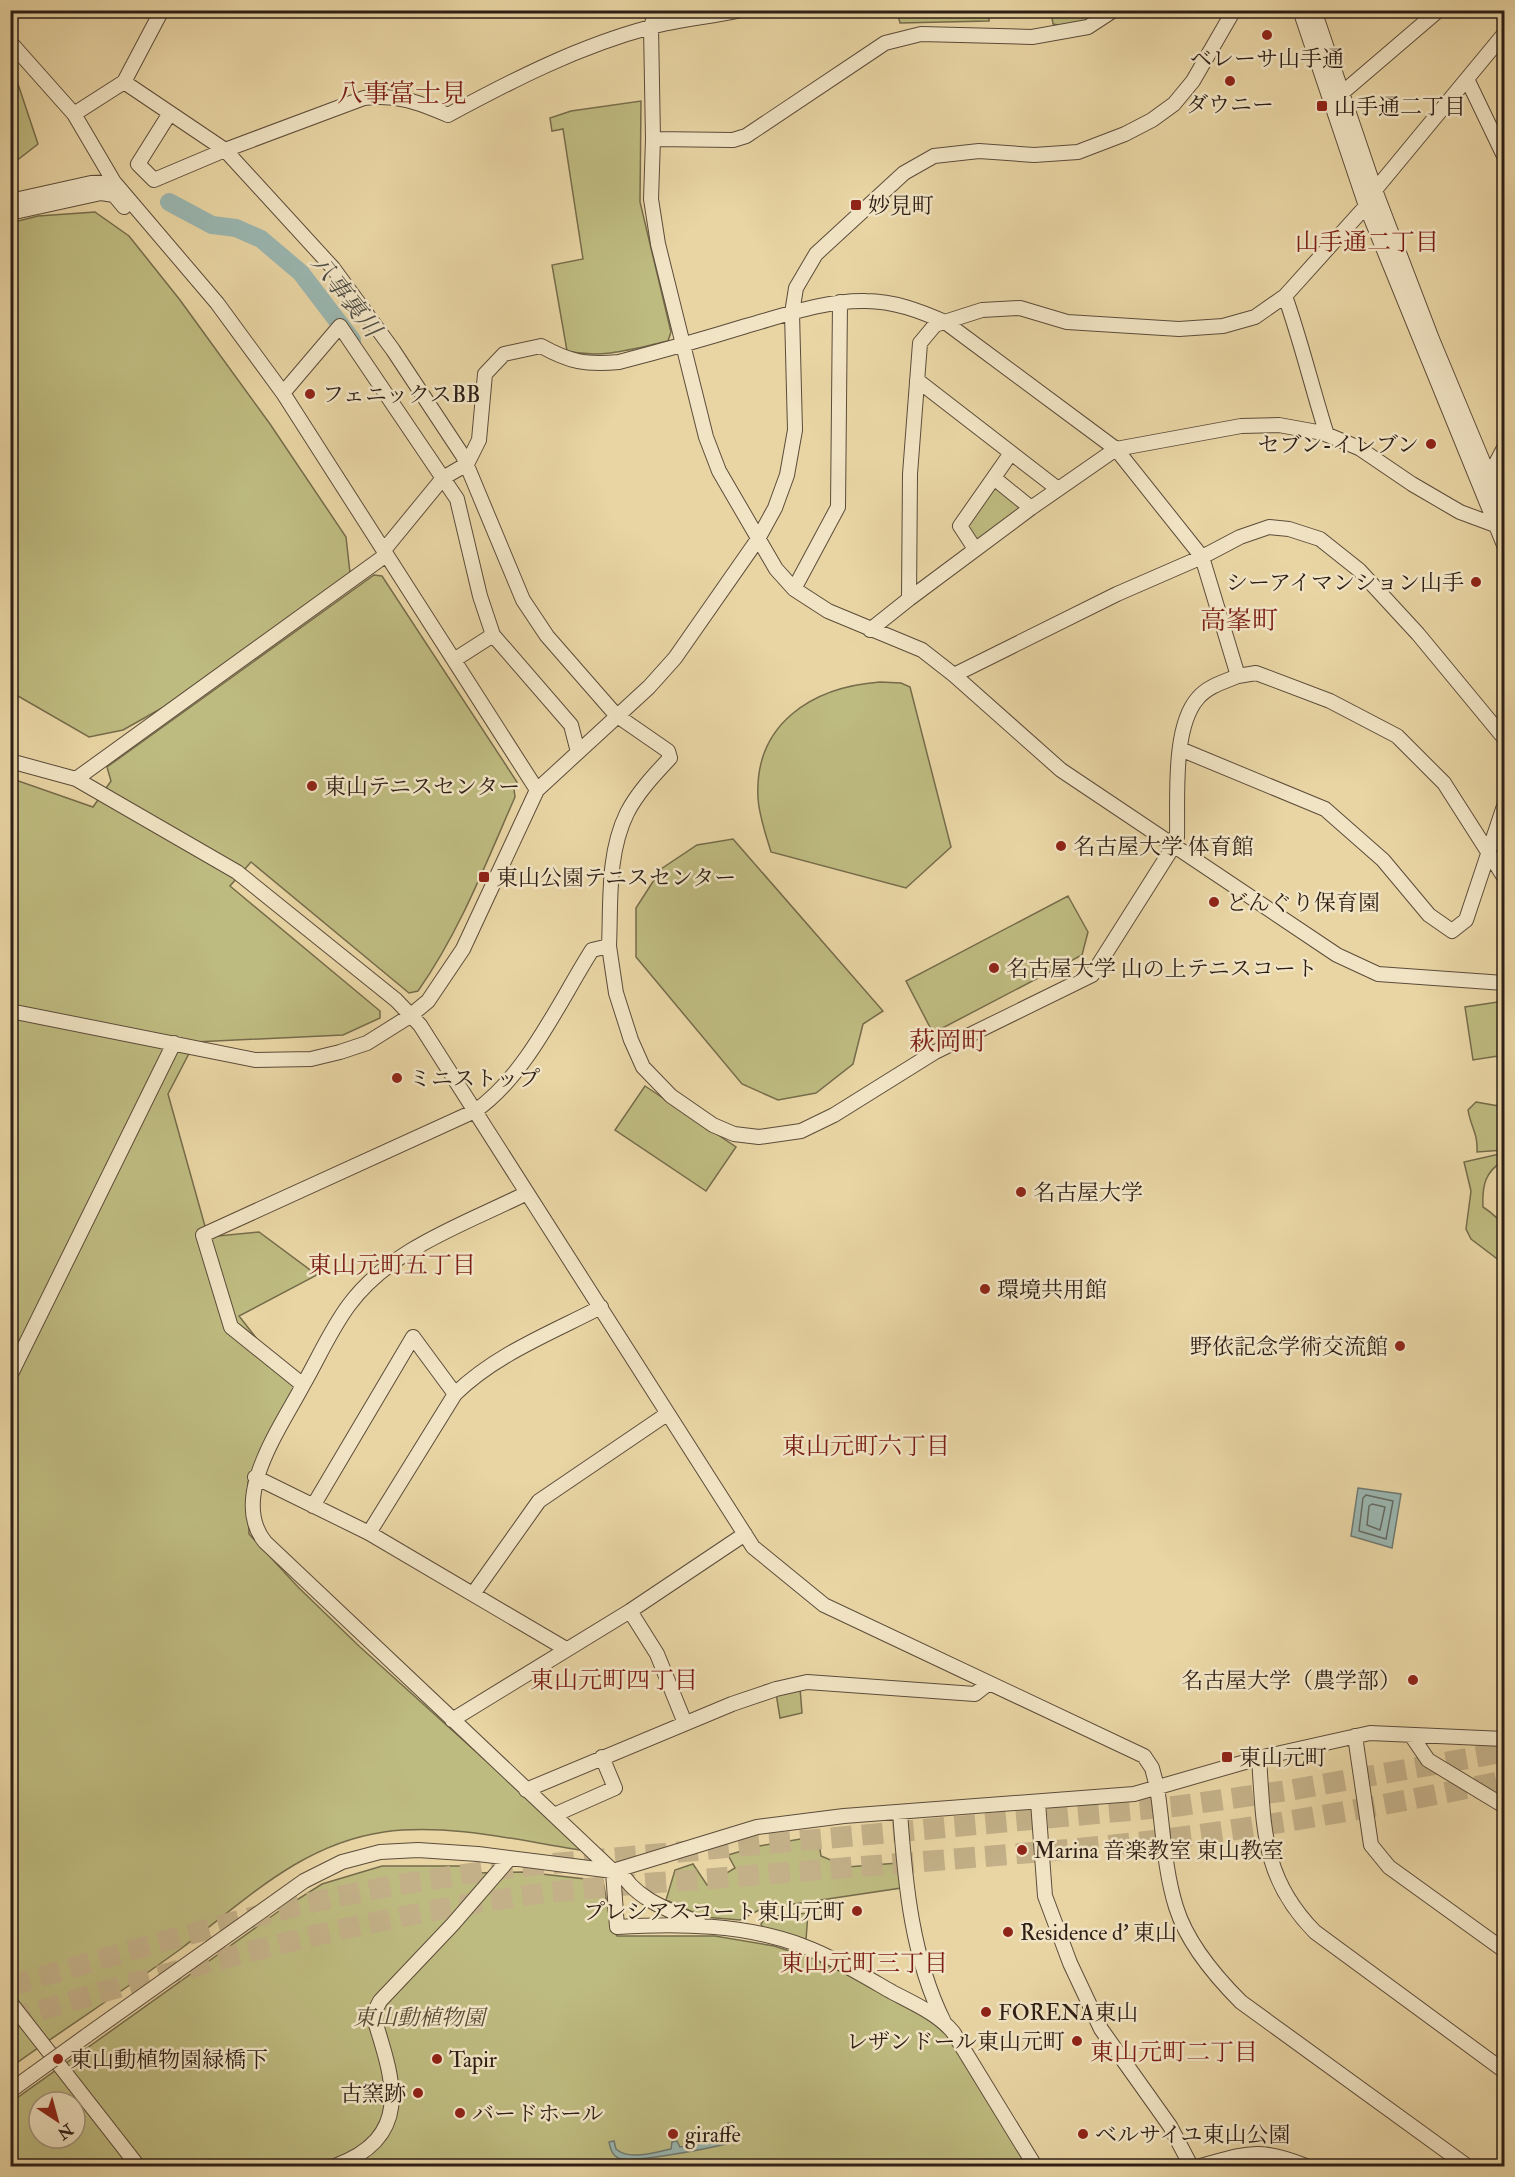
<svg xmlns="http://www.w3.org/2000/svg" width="1515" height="2177" font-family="'IM FELL Double Pica','Noto Serif JP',serif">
<rect width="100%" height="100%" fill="#e9d5a4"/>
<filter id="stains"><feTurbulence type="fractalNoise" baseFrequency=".00333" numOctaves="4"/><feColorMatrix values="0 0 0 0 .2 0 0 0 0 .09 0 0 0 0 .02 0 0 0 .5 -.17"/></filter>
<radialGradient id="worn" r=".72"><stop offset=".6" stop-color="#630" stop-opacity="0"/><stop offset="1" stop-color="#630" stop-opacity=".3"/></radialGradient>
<path fill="#bebb80" stroke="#766c4b" stroke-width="1.5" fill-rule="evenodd" d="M897,11H989V21L900,23Z
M1051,11H1106C1091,21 1071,29 1053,24Z
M10,60L38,144L11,165H10Z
M641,101L640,202L671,332L668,341C633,349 602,359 567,351L552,265L583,259L563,129L552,131L550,118L571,111Z
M95,212L129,236L180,300L270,424L346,537L350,573L162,708L123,730L89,737L11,692L10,223L38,216Z
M994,482L1020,507L1019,511L978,540L973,539L966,529Z
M374,575L382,576L517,782L514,789L515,797C486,863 460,931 418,991L409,993L251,862L230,886L380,1011V1018L343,1035L195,1042L168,1094L208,1237L259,1232L317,1275L239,1316L296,1389L248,1482L249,1534L298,1587L360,1647L586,1851C521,1841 450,1823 384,1832C301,1844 246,1900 182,1948C126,1989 67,2027 11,2067L10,778L93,807L111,781L107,767Z
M880,682L901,683L910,687L951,847L906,888L771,852C766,835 759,816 758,798C754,723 813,687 880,682Z
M733,839L883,1011L863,1024L853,1064L816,1093L778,1100L742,1084L636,957V908L661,869L697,845Z
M1068,896L1088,932L1082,955L933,1033L906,981Z
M1504,1001V1055L1473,1060L1465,1007Z
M645,1086L736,1147L706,1191L615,1130Z
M1476,1102L1504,1107V1150L1477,1152C1478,1133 1471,1128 1468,1110Z
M1504,1153V1160C1485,1172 1482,1185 1483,1207C1509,1224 1505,1231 1504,1261H1500L1471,1239L1466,1229L1471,1191L1464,1162Z
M800,1688L802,1713L780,1718L776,1693Z
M818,1836L821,1856L847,1867L898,1863L901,1888L761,1909L740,1920L704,1917L666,1900L675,1870L693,1864L707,1885L735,1868L728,1855L759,1846Z
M382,1866H464L476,1873L524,1872L603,1881L611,1926L617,1936H715L774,1946L811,1958L896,1997L951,2034L1029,2166H11L10,2103L279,1911L322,1884ZM39,2102H75V2138H39Z
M808,1913L806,1940L763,1928L761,1924L766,1917Z"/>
<path fill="#9ab6b0" stroke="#6e7972" stroke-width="1.5" d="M1358,1488L1401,1494L1392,1548L1351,1536Z
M728,2123H733L735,2135L726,2144C710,2148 631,2164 618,2158C612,2155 610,2148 609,2142L614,2141L616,2149C629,2161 655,2152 671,2149L672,2142L677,2141L680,2147L722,2140L729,2135Z"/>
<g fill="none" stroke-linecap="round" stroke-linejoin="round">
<path stroke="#646a63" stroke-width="1.5" d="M1366,1495L1393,1501L1386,1539L1359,1531L1363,1498Z
M1372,1504L1385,1507L1380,1530L1367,1525L1369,1506Z"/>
<path stroke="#9ab6b0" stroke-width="18" d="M169,202L212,225L236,228L261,239L301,273L352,340"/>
<path stroke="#c3b088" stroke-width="21" stroke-dasharray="21 10" stroke-linecap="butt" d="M10,1986C108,1957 206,1928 305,1904C375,1887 446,1877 516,1867L1178,1806L1291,1790L1504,1752
M10,2019C179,1969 347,1921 521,1896C587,1887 653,1883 719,1878C840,1868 962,1859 1083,1848C1225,1835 1365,1809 1504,1781"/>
<g stroke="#5c4c3a" stroke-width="16">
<path id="minor" d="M656,10L651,27L653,139L651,199L658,244L706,437L719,471L776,569L794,589L828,611L922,650L954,675L1061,770L1337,955L1378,974L1504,983
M1300,10L1366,206L1504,545
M1314,10L1375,190L1432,339L1504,512
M10,42L74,114L114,182L111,187
M1468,81L1504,156
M124,82L225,150L364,98C397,94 418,102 448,115C513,80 579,46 651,27C680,19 711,17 741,10
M1342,93L1439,10
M170,113L138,164L154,180L225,150L333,268L393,350L463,456L523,600L547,636L616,715L668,751L670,758C655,774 637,793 627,813C607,854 611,901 609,946
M74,114L124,82L162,10
M653,139L733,140L746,136L885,43L921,34L1032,37L1088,27L1114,10
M1375,190L1504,34
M10,201L91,183L114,182L217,303L283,393L537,790
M10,213L101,193L114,195L124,207
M1285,296C1301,341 1312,388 1327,435
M917,380L1058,489
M283,393L340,326L457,499L480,596L493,635
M994,478L1031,508
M1488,478L1504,448
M975,549L960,526L1011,453
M384,550L443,478L467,464L479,440L485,374L504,354L541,346C570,362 585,365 619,362C661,351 704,339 746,326C785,315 826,300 866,301C894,301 920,311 945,322L1116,449L1202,557L1238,676C1224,682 1208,686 1198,698C1172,727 1178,799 1177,837L1173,847L1092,975L935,1052L834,1115L801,1131L759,1137L734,1134L713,1125L671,1096L643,1067L631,1040L616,993L609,946L592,950C559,1002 526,1076 475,1111L203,1235L231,1327L303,1385C281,1427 229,1498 265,1542L613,1871L617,1927C678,1923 745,1924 803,1946C833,1957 864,1976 892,1992C913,2003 938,2014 953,2032L1035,2166
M794,589L838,507L840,302
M909,599L1031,508L1116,449L1241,426L1279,425L1323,433L1359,448L1412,484L1460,512L1495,525
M870,630L909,599L910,474L920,343L935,325L982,310L1020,308L1067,322L1179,329L1223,326L1255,317L1285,296L1366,206
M454,660L493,635L571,725L578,752
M954,675L1117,594L1202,557L1240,537L1269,527L1289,529L1320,539L1359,570L1418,634L1504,738
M1238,676L1256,673L1330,701L1397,736L1444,783L1504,877
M1180,749L1325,809L1383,860L1429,915L1452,931L1466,920L1504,806
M10,761L76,779L237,872L396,1000L420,1025L753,1547L824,1605L1144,1756L1152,1768L1157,1787C1163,1826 1164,1869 1176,1907C1187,1943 1214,1975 1241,2002L1467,2166
M76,779L386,555
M10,1011L255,1060L311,1059L340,1052L367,1043L410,1016L428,1001L463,949L537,790L649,687L675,658L758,539L775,508L787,475L795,430L792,313L796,288L816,254L904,173L934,156L979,151L1034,155L1078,152L1125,134L1152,120L1174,104L1193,81L1234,10
M10,1376L174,1043
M303,1385C318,1359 331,1329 349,1305C391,1248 465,1224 527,1193
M255,1477L369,1533L566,1649
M313,1506L413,1337L455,1394
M369,1533L455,1394C496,1354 551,1333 601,1307
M473,1594L539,1501L667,1414
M630,1611L657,1654L685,1723
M452,1720L630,1611L745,1534
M1411,1735L1428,1760L1504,1806
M1355,1736L1371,1845L1389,1867L1504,1950
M1259,1758C1264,1829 1262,1878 1315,1932L1504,2071
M526,1790L732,1704L776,1689L807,1682L975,1694L989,1683
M1038,1802L1045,1896L1070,1963L1101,2029L1170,2126L1191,2166
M900,1812C905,1883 912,1958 944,2022
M554,1815L615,1788L602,1757
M620,1869C632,1898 671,1911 699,1923
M10,2002L138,2166
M86,2036L304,1881L342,1862L380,1852L418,1850L478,1854L613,1871L757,1827L844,1816L1134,1794L1259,1758L1370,1733L1504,1739
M10,2091L32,2075
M335,2166C415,2136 393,2079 373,2015L380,2001L453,1924L510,1858
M1200,2166C1248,2153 1258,2147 1306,2166"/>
</g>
<use href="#minor" stroke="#f1e4c4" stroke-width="14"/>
<g stroke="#5c4c3a" stroke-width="16" stroke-linecap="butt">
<path id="minor-bridge" d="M32,2075L86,2036"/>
</g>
<use href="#minor-bridge" stroke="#f1e4c4" stroke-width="14"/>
</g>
<g fill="#8f2418" stroke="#f1e4c4" stroke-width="2">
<circle cx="1267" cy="35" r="6"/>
<circle cx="1230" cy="81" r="6"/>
<rect x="1316" y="100" width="12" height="12" rx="3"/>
<rect x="850" y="199" width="12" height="12" rx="3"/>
<circle cx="310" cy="394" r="6"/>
<circle cx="1431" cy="444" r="6"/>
<circle cx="1476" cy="582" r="6"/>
<circle cx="312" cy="786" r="6"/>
<circle cx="1061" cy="846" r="6"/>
<rect x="478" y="871" width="12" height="12" rx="3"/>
<circle cx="1214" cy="902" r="6"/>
<circle cx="994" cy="968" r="6"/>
<circle cx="397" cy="1078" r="6"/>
<circle cx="1021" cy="1192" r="6"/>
<circle cx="985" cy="1289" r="6"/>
<circle cx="1400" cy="1346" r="6"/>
<circle cx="1413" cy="1680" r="6"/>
<rect x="1221" y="1751" width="12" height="12" rx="3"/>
<circle cx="1022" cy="1850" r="6"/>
<circle cx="857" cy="1911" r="6"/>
<circle cx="1008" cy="1932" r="6"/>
<circle cx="986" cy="2012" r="6"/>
<circle cx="1077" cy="2041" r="6"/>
<circle cx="58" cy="2059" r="6"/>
<circle cx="437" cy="2059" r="6"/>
<circle cx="418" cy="2093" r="6"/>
<circle cx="460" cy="2113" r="6"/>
<circle cx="673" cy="2134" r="6"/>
<circle cx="1083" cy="2134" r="6"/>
</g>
<g text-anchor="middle" stroke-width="5" stroke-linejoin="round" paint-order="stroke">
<g font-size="22" fill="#2d1e16" stroke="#f1e4c4" text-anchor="start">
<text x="1267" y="66" text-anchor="middle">ベレーサ山手通</text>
<text x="1230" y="112" text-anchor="middle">ダウニー</text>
<text x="1334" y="114">山手通二丁目</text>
<text x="868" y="213">妙見町</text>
<text x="322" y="402">フェニックスBB</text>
<text x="1419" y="452" text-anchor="end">セブン-イレブン</text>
<text x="1464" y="590" text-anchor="end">シーアイマンション山手</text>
<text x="324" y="794">東山テニスセンター</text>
<text x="1073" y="854">名古屋大学 体育館</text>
<text x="496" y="885">東山公園テニスセンター</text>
<text x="1226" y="910">どんぐり保育園</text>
<text x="1006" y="976">名古屋大学 山の上テニスコート</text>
<text x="409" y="1086">ミニストップ</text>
<text x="1033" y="1200">名古屋大学</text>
<text x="997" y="1297">環境共用館</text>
<text x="1388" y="1354" text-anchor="end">野依記念学術交流館</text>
<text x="1401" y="1688" text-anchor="end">名古屋大学（農学部）</text>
<text x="1239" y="1765">東山元町</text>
<text x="1034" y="1858">Marina 音楽教室 東山教室</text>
<text x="845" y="1919" text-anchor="end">プレシアスコート東山元町</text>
<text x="1020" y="1940">Residence d’ 東山</text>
<text x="998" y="2020">FORENA東山</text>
<text x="1065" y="2049" text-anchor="end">レザンドール東山元町</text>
<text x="70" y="2067">東山動植物園緑橋下</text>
<text x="449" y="2067">Tapir</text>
<text x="406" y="2101" text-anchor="end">古窯跡</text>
<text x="472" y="2121">バードホール</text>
<text x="685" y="2142">giraffe</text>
<text x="1095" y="2142">ベルサイユ東山公園</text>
</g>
<g font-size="22" font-style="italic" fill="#584d36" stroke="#f1e4c4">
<text x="419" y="2025">東山動植物園</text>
</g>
<g font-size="24" fill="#7a1f14" stroke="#f1e4c4">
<text x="1367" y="250">山手通二丁目</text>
<text x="392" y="1273">東山元町五丁目</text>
<text x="866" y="1454">東山元町六丁目</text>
<text x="614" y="1688">東山元町四丁目</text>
<text x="864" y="1971">東山元町三丁目</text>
<text x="1174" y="2060">東山元町二丁目</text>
</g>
<g font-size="24" font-style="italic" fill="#4e4c44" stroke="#f1e4c4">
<text transform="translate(346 296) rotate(52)" y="8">八事裏川</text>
</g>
<g font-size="26" fill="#7a1f14" stroke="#f1e4c4">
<text x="402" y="102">八事富士見</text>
<text x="1239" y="629">高峯町</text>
<text x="948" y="1050">萩岡町</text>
</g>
</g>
<rect width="1515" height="2177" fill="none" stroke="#e9d5a4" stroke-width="36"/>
<rect x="12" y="12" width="1491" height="2153" fill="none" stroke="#2d1e16" stroke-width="3"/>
<rect x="18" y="18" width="1479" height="2141" fill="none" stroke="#2d1e16" stroke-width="1.5"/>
<g transform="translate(57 2120) rotate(144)"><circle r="28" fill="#f1e4c4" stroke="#a3957e" stroke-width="1.5"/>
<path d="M0-4.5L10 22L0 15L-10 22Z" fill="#8f2418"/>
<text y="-9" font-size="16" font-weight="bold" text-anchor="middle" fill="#2d1e16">N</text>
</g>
<rect width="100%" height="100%" filter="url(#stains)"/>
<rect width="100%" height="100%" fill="url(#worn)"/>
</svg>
